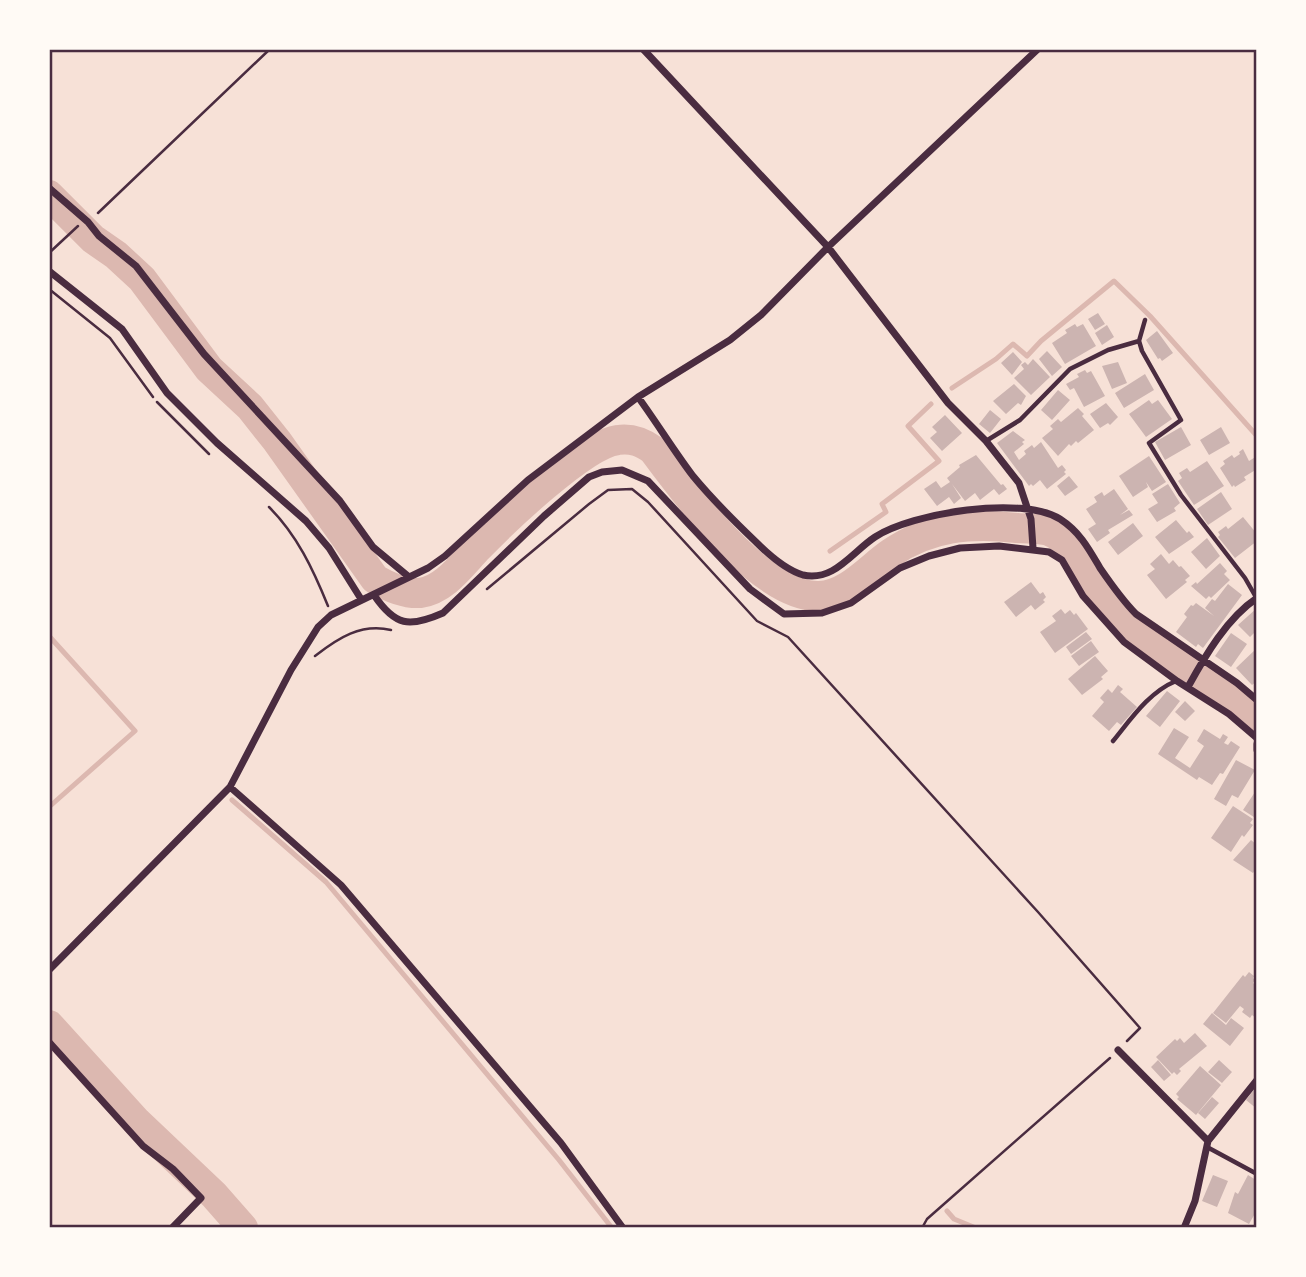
<svg xmlns="http://www.w3.org/2000/svg" width="1306" height="1277" font-family="'Sofia Sans Condensed',sans-serif">
<rect width="100%" height="100%" fill="#f7e1d7"/>
<g fill="none" stroke-linecap="round" stroke-linejoin="round">
<path stroke="#dcb8b0" stroke-width="5" d="M952,388L996,359L1013,344L1027,356L1041,341L1114,281L1150,316L1257,436
M830,551L886,512L882,504L939,461L908,426L931,404
M49,636L135,731L49,807
M232,800L326,882L559,1160L612,1228
M947,1211L954,1219L976,1228"/>
<path stroke="#dcb8b0" stroke-width="30" d="M49,195L93,239L116,255L142,279L209,369L250,407L277,441L375,579C387,586 405,594 420,593C445,590 463,563 479,547C504,521 584,444 618,440C632,438 642,442 653,450C685,493 761,598 819,596C848,595 869,568 891,553C930,526 971,523 1017,528C1028,529 1039,528 1049,531C1078,541 1096,591 1117,616C1143,647 1183,665 1216,686C1231,696 1244,709 1257,720
M49,1025L137,1122L214,1195L243,1228"/>
</g>
<path fill="#ccb4b1" d="M1098,313L1105,324L1095,330L1088,319Z
M1075,324L1077,327L1083,324L1096,346L1065,364L1052,343L1067,333L1065,330Z
M1107,325L1114,337L1102,345L1095,333Z
M1157,331L1173,353L1162,361L1160,358L1158,359L1146,340Z
M1047,351L1062,367L1052,376L1039,359Z
M1013,352L1022,362L1012,375L1001,363Z
M1033,359L1050,377L1031,395L1014,378L1024,369L1021,365L1025,362L1028,365Z
M1118,362L1127,383L1112,389L1102,366Z
M1085,370L1087,373L1091,371L1105,396L1084,407L1074,388L1070,390L1066,384L1079,377L1077,374Z
M1145,374L1154,390L1124,408L1115,393Z
M1014,384L1026,396L1021,405L1018,403L1006,414L993,401Z
M1058,390L1070,400L1052,420L1041,410Z
M1149,400L1152,404L1158,400L1172,419L1146,437L1129,414Z
M1106,403L1118,417L1110,425L1108,423L1100,428L1090,414Z
M1078,408L1084,414L1082,416L1094,430L1078,443L1076,441L1071,446L1069,444L1058,456L1042,438L1053,429L1050,426L1058,419L1061,422Z
M990,410L1001,419L990,433L979,424Z
M945,415L962,433L942,451L930,438L937,432L932,427Z
M1181,427L1191,445L1165,460L1155,442Z
M1221,427L1230,443L1209,455L1200,440Z
M1013,431L1025,440L1022,442L1024,444L1014,452L1019,460L1026,454L1024,451L1032,445L1034,448L1041,442L1058,468L1062,465L1066,470L1064,472L1066,474L1047,489L1040,480L1033,486L1031,484L1029,486L997,443Z
M1243,449L1249,461L1257,456V469L1244,477L1246,480L1235,487L1234,485L1232,487L1220,468L1225,464L1223,461L1232,455L1234,458L1240,454L1239,452Z
M976,455L1001,485L1003,484L1007,489L999,495L994,489L980,500L975,493L965,501L952,484L961,498L954,504L949,497L937,506L924,489L936,481L941,488L950,482L947,478L960,467L959,465Z
M1149,456L1166,482L1152,491L1146,482L1148,487L1133,497L1119,476Z
M1207,461L1224,486L1194,505L1178,481L1182,478L1179,473L1187,468L1190,472Z
M1069,476L1078,487L1065,496L1057,486Z
M1168,484L1180,503L1174,508L1176,511L1157,522L1148,509L1158,503L1152,494Z
M1114,489L1128,509L1120,515L1129,510L1133,515L1108,530L1110,533L1097,542L1088,529L1096,524L1086,509L1097,502L1094,497L1102,492L1104,496Z
M1221,492L1232,509L1208,525L1197,509Z
M1243,517L1257,534V541L1235,558L1218,537L1220,535L1218,532L1226,526L1228,529Z
M1176,520L1187,533L1189,531L1194,537L1169,554L1155,537Z
M1133,523L1143,536L1118,555L1108,542Z
M1207,538L1220,556L1206,569L1191,552Z
M1161,554L1169,564L1173,560L1179,567L1181,566L1190,576L1185,580L1187,582L1166,599L1147,575L1155,569L1150,564Z
M1220,563L1227,571L1224,574L1230,580L1211,598L1209,596L1206,599L1191,586L1196,582L1197,584Z
M1031,582L1040,594L1043,592L1046,597L1043,600L1045,602L1035,610L1031,605L1016,617L1004,602Z
M1228,584L1242,595L1203,648L1198,644L1196,647L1176,632L1187,617L1184,614L1191,605L1193,606L1196,603L1214,616L1205,608L1212,599L1215,601Z
M1257,608V630L1250,637L1238,625Z
M1061,609L1065,614L1070,610L1074,615L1076,613L1088,629L1055,653L1040,632L1056,621L1052,616Z
M1086,632L1092,639L1071,654L1066,647Z
M1231,633L1247,644L1231,667L1215,656Z
M1091,641L1099,652L1079,666L1071,656Z
M1257,648V681L1252,685L1236,668Z
M1095,656L1108,671L1101,677L1103,679L1082,695L1068,679Z
M1118,685L1123,689L1120,692L1137,707L1121,725L1117,722L1109,731L1092,716L1104,702L1100,698L1108,689L1112,693Z
M1167,691L1180,701L1160,727L1146,716Z
M1185,701L1195,711L1185,721L1175,712Z
M1174,728L1189,737L1175,758L1190,768L1204,746L1197,741L1204,729L1220,739L1223,734L1228,737L1224,743L1228,745L1231,741L1240,747L1223,774L1220,773L1212,785L1199,777L1197,780L1158,754Z
M1236,760L1255,770L1238,798L1232,795L1226,806L1214,799Z
M1257,789V819L1243,810Z
M1233,806L1253,819L1250,823L1253,825L1244,837L1242,835L1231,852L1211,838Z
M1251,840L1257,845V867L1253,873L1233,860Z
M1249,972L1254,976L1253,978L1255,980L1253,983L1257,986V1019L1252,1015L1250,1018L1242,1012L1244,1009L1240,1006L1226,1023L1213,1013L1243,975L1245,977Z
M1212,1013L1226,1025L1231,1018L1244,1028L1230,1046L1203,1024Z
M1195,1033L1207,1046L1179,1069L1181,1071L1177,1075L1174,1072L1172,1074L1156,1057L1175,1039L1177,1041L1180,1038L1184,1043Z
M1158,1060L1171,1075L1164,1081L1151,1067Z
M1219,1060L1232,1072L1222,1083L1208,1072Z
M1200,1066L1221,1085L1196,1115L1177,1099L1179,1097L1176,1094Z
M1257,1086V1109L1246,1100Z
M1212,1097L1219,1103L1205,1119L1198,1113Z
M1213,1175L1228,1181L1217,1207L1202,1201Z
M1248,1175L1256,1180L1254,1182L1257,1183V1210L1249,1224L1228,1213L1235,1192L1238,1194Z"/>
<g fill="none" stroke-linecap="round" stroke-linejoin="round">
<path stroke="#4a2c40" stroke-width="2.5" d="M98,213L270,49
M49,253L78,226
M49,289L110,338L153,397
M157,402L209,454
M269,507C297,535 313,569 328,606
M487,589L589,504L608,490L632,489L648,502L757,621L788,637L1038,912L1140,1028L1127,1041
M315,656C338,638 361,623 391,630
M922,1228L927,1219L1110,1058"/>
<path stroke="#4a2c40" stroke-width="4.5" d="M1145,320L1139,341L1142,351L1181,420L1149,443L1181,495L1245,578L1257,599
M986,441L1020,420L1070,369L1108,350L1139,341
M1113,741C1131,719 1149,692 1176,681
M1207,1147L1257,1174"/>
<path stroke="#4a2c40" stroke-width="7" d="M643,49L828,247L948,403L986,441L1019,483L1031,519L1033,548
M49,188L88,222L99,236L136,266L204,354L340,501L373,547L409,577
M49,271L122,329L167,393L217,443L306,521L329,548L361,599
M638,397C657,423 674,451 693,476C712,499 734,521 756,542C768,554 786,570 803,575C834,582 852,552 875,537C912,513 1022,495 1060,519C1080,532 1089,549 1100,568C1111,584 1122,600 1136,614L1237,683L1257,700
M374,595C395,626 409,628 443,613L544,516L589,477L602,472L622,470L648,481L750,589L784,614L822,613L851,603L900,568L929,556L960,548L999,546L1049,552L1062,560L1083,596L1124,642L1177,681L1229,714L1257,738
M1188,687C1205,656 1227,618 1257,598
M1257,744V750
M230,787L341,885L561,1143L623,1228
M49,970L230,787L291,670L318,627L331,615L428,568L445,556L528,480L638,397L730,340L761,315L828,247L1038,49
M49,1042L143,1146L173,1169L201,1198L172,1228
M1118,1050L1208,1141
M1184,1228L1195,1201L1208,1141L1257,1080"/>
</g>
<rect width="1306" height="1277" fill="none" stroke="#fffaf5" stroke-width="102"/>
<rect x="51" y="51" width="1204" height="1175" fill="none" stroke="#4a2c40" stroke-width="2.5"/>
</svg>
